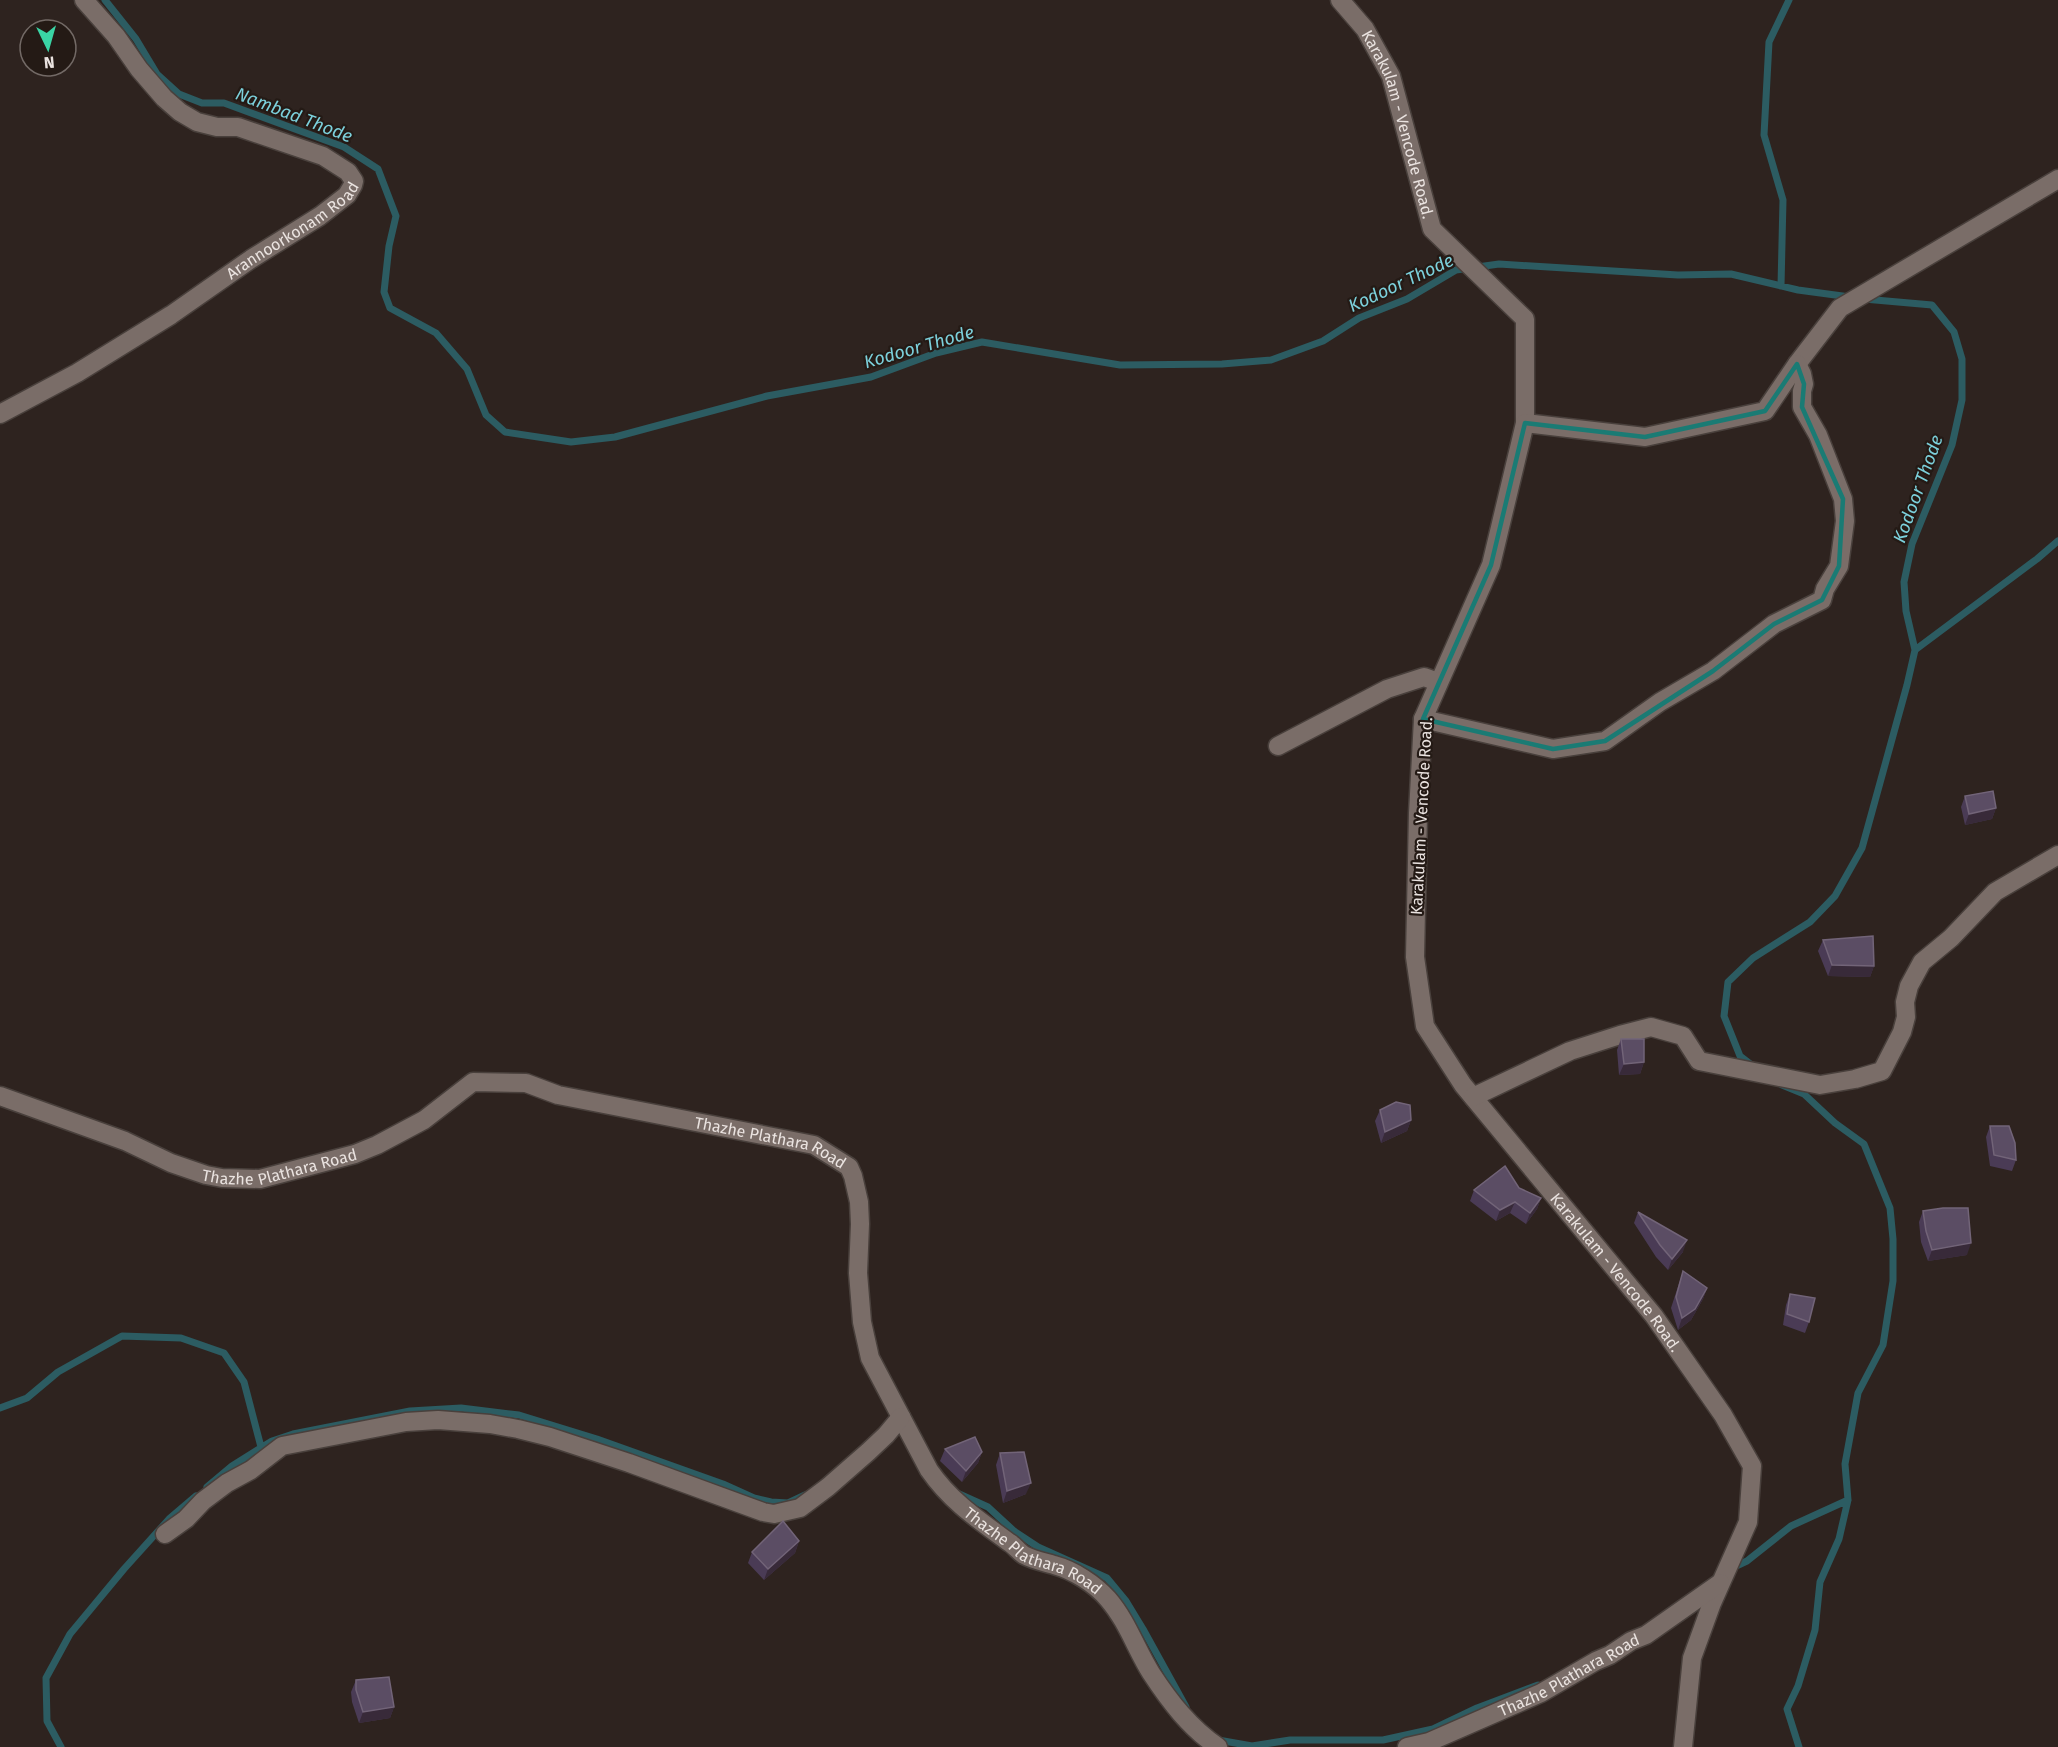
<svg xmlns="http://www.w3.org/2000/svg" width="2058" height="1747" font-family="'Fira Sans',sans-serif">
<rect width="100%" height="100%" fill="#2e231f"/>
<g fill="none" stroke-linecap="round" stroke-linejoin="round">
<path stroke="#2c5c62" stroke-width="7" d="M105,0L136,39L157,74L179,94L202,103H224L344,147L378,169L396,216L389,246L384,292L390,308L436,333L467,369L486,415L505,432L571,442L615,437L767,396L871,377L936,353L982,342L1120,365L1222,364L1271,360L1323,341L1359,318L1407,299L1456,270L1499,264L1678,275L1731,274L1798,290L1850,297
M1781,286L1783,200L1764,135L1769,42L1789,0
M1915,650L2037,559L2058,541
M1753,1066L1740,1056L1724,1016L1728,982L1753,958L1810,922L1835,896L1862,848L1907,685L1915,650L1906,611L1904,582L1912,544L1952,445L1962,400V359L1954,332L1932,305L1864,299
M1782,1085L1804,1094L1835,1123L1864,1144L1890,1208L1893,1239V1281L1883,1345L1858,1393L1845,1464L1848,1500L1839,1539L1820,1582L1815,1630L1798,1686L1787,1709L1799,1747
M0,1408L27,1398L58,1372L122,1336L181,1338L224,1353L244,1382L261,1447
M207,1487L232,1466L272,1441L293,1434L410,1411L461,1408L519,1415L597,1439L723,1484L754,1498L771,1502L788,1503L805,1495
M957,1493L988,1507L1014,1531L1038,1547L1107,1578L1126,1601L1143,1629L1186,1707
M1732,1568L1747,1561L1791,1526L1848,1500
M1218,1740L1252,1746L1290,1740H1383L1433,1729L1477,1708L1538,1685
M61,1747L47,1721L46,1678L70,1634L124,1569L169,1519L196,1496"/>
<g stroke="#49403c" stroke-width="21">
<g id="street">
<path id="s1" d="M1340,0L1365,29L1391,76L1432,229L1525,319V423L1491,565L1423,719L1418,813L1415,957L1425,1026L1463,1085L1654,1316L1723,1415L1752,1466L1748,1522L1712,1603L1692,1658L1683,1747"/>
<path id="s2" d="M0,414L77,373L171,315L251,259L320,216L347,195L353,185L354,181L348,172L323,156L238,127H217L197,122L180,112L164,98L139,69L116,36L84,0"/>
<path d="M1525,423L1645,437L1765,411L1797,364L1840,308L2058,179"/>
<path d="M1423,719L1553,749L1605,741L1660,702L1713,671L1774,624L1822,600L1825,589L1839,566L1845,521L1843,499L1818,435L1802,407V391L1804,384L1802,374L1797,364"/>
<path d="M1278,746L1387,689L1424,677L1438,682"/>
<path id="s3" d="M0,1096L125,1141L171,1163L206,1175L222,1178L260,1179L355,1154L377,1145L424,1120L473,1082L526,1083L558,1095L814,1145L849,1167L853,1176L859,1202L860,1224L858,1273L862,1322L870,1358L929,1470C951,1502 980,1521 1010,1543C1015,1546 1019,1552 1024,1555C1033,1560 1044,1562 1054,1565C1073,1570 1095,1584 1108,1599C1127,1621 1136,1649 1151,1673C1170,1702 1190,1728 1218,1747"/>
<path d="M1473,1097L1570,1051L1620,1035L1651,1027L1683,1036L1699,1061L1820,1085L1855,1079L1882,1071L1902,1032L1906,1017L1905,1002L1909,986L1922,962L1951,938L1995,892L2058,855"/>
<path d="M165,1534L186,1519L203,1501L227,1483L251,1470L282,1446L406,1422L438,1420L490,1424L518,1429L550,1437L629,1463L763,1512L774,1514L800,1508L828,1487L868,1452L886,1435L901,1417"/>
<path id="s4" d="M1407,1747L1429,1742L1541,1693L1596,1661L1610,1655L1631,1641L1646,1635L1720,1583"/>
</g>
</g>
<use href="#street" stroke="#7a6d68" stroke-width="18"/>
</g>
<path fill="#4a3b55" d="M1965,796L1996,808L1992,819L1965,825L1961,807Z
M1823,940L1874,966L1870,977L1828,976L1818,951Z
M1621,1039L1644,1062L1640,1074L1619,1075L1617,1050Z
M1380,1110L1411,1120L1407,1131L1381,1143L1375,1121Z
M1990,1126L2016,1160L2012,1171L1990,1166L1986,1137Z
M1519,1188L1541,1198L1537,1209L1526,1224L1510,1213L1496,1221L1470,1201L1474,1190Z
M1923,1211L1967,1255L1928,1261L1921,1242L1919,1222Z
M1638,1212L1683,1252L1668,1270L1656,1257L1634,1223Z
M1683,1271L1707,1288L1703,1299L1691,1320L1678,1330L1671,1308Z
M1790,1294L1809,1322L1805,1333L1783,1325L1786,1305Z
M945,1449L982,1452L978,1463L962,1482L940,1461Z
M1000,1453L1026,1494L1003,1503L996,1465Z
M799,1541L795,1553L764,1580L748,1563L752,1552Z
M356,1680L394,1707L390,1718L359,1723L352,1702L351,1692Z"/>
<path fill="#382a39" d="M1996,808L1992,819L1965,825L1969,814Z
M1832,965L1874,966L1870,977L1828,976Z
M1644,1062L1640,1074L1619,1075L1624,1064Z
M1411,1120L1407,1131L1381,1143L1385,1132Z
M1541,1198L1537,1209L1526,1224L1530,1213Z
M1515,1202L1510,1213L1496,1221L1500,1210Z
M1687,1240L1683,1252L1668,1270L1672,1259Z
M1971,1243L1967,1255L1928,1261L1932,1250Z
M1707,1288L1703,1299L1691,1320L1678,1330L1682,1318Z
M982,1452L978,1463L962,1482L966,1471Z
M1031,1483L1026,1494L1003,1503L1007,1491Z
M799,1541L795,1553L764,1580L768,1569Z
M394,1707L390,1718L359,1723L363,1712Z"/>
<path fill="#5b4d64" stroke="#726478" stroke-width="1.5" d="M1993,791L1996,808L1969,814L1965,796Z
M1873,936L1874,966L1832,965L1823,940Z
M1621,1039H1644V1062L1624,1064Z
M1396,1102L1410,1105L1411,1120L1385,1132L1380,1110Z
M1990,1126H2009L2015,1143L2016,1160L1994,1155Z
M1505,1166L1519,1188L1541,1198L1530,1213L1515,1202L1500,1210L1474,1190Z
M1943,1208H1968L1971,1243L1932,1250L1926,1231L1923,1211Z
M1638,1212L1687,1240L1672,1259L1660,1245Z
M1683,1271L1707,1288L1695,1309L1682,1318L1676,1297Z
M1790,1294L1815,1298L1809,1322L1787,1314Z
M975,1437L982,1452L966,1471L945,1449Z
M1024,1452L1031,1483L1007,1491L1000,1453Z
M783,1521L799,1541L768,1569L752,1552Z
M389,1677L394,1707L363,1712L356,1690V1680Z"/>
<path fill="none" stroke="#1a7b74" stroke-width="4.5" stroke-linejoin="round" d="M1797,364L1804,384L1802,407L1843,499L1839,566L1822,600L1774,624L1713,671L1605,741L1553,749L1423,719L1491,565L1525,423L1645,437L1765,411Z"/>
<g text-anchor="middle" stroke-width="4.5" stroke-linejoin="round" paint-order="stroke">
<g font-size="16" fill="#eae3e0" stroke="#241a15">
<text dy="6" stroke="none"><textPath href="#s1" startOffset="140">Karakulam - Vencode Road.</textPath></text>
<text dy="6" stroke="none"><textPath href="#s2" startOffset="346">Arannoorkonam Road</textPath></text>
<text transform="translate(1421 816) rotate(-87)" y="6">Karakulam - Vencode Road.</text>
<text dy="6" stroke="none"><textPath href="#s3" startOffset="818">Thazhe Plathara Road</textPath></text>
<text dy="6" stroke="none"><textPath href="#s3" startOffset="296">Thazhe Plathara Road</textPath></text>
<text dy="6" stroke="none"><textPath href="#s1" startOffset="1418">Karakulam - Vencode Road.</textPath></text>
<text dy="6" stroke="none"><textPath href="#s3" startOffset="1356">Thazhe Plathara Road</textPath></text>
<text dy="6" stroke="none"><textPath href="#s4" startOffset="178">Thazhe Plathara Road</textPath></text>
</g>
<g font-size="18" font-style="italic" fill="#7cd0db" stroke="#241a15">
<text transform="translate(294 115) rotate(21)" y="6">Nambad Thode</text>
<text transform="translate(1401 283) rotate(-25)" y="6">Kodoor Thode</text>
<text transform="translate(919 347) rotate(-16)" y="6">Kodoor Thode</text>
<text transform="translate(1918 489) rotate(-70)" y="6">Kodoor Thode</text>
</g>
</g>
<g transform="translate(48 48) rotate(175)"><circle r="28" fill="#241a15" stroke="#736a66" stroke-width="1.5"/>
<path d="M0-4.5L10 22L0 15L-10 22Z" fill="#3ad4a5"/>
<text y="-9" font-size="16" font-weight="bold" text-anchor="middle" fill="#eae3e0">N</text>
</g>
</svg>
